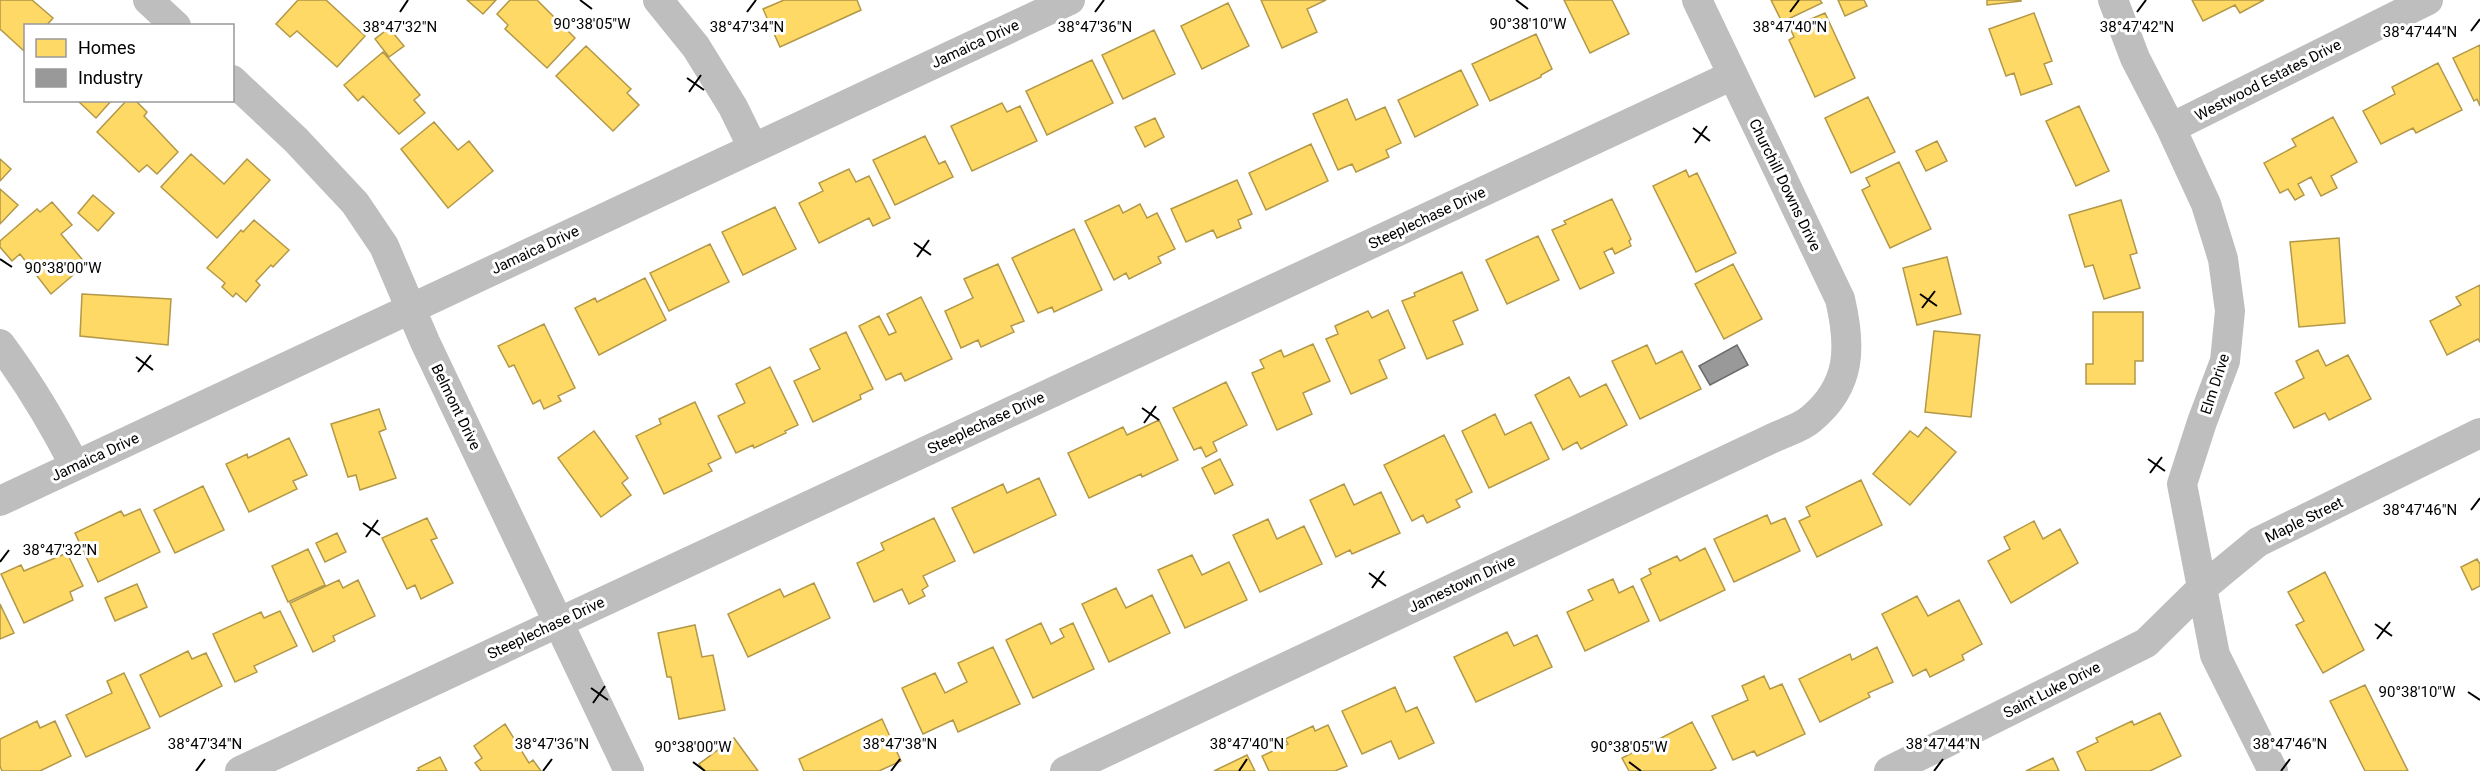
<svg xmlns="http://www.w3.org/2000/svg" width="2480" height="771" font-family="Roboto,sans-serif">
<rect width="100%" height="100%" fill="#fff"/>
<path fill="#ffd966" stroke="#b29847" stroke-width="1.5" d="M0,0H32L53,18L46,26H26L24,51L0,29Z
M298,0H326L365,36L337,67L297,31L290,37L276,24Z
M467,0H496L483,14Z
M510,0H537L575,38L547,68L505,29L508,25L497,14Z
M784,0H857L861,10L780,47L763,9Z
M1261,0H1326L1307,9L1317,32L1282,48Z
M1564,0H1612L1629,34L1590,53Z
M1771,0H1820L1822,3L1782,22Z
M1838,0H1864L1867,6L1845,16Z
M1987,0H2021V1L1987,5Z
M2192,0H2264L2240,13L2235,5L2203,21Z
M1228,3L1249,46L1202,69L1181,26Z
M1825,13L1855,78L1815,97L1789,40L1794,37L1790,28Z
M2034,13L2052,61L2044,64L2052,84L2021,95L2014,73L2006,76L1989,29Z
M389,28L404,46L389,57L375,39Z
M1154,30L1175,74L1123,99L1102,55Z
M1536,34L1552,69L1541,75V77L1490,101L1472,64Z
M2480,45V106L2477,99L2474,101L2453,58Z
M586,46L631,89L627,93L639,105L613,131L556,76Z
M383,52L420,95L414,100L425,113L399,134L363,96L358,101L344,85Z
M1092,60L1113,103L1047,135L1026,91Z
M2438,63L2462,110L2416,133L2413,128L2381,144L2363,111L2395,94L2392,87Z
M1461,70L1478,105L1415,137L1398,100Z
M1868,97L1895,152L1851,173L1825,118Z
M1347,99L1356,120L1385,107L1401,143L1386,150L1389,157L1356,172L1352,164L1338,170L1313,114Z
M77,100H112L96,118Z
M127,100H135L147,112L144,116L178,152L157,174L147,165L139,172L97,132Z
M1002,103L1007,112L1020,106L1037,141L972,171L951,126Z
M2079,106L2109,171L2076,186L2046,121Z
M2333,117L2357,162L2331,176L2337,188L2321,196L2311,177L2298,184L2304,195L2295,200L2288,189L2280,193L2264,163L2296,146L2292,139Z
M1155,118L1164,137L1145,147L1135,127Z
M434,122L458,150L469,141L493,171L448,208L401,149Z
M925,136L939,164L945,161L953,177L895,205L873,160Z
M1937,141L1947,161L1926,171L1916,151Z
M1311,144L1328,181L1266,210L1249,173Z
M191,154L224,184L247,159L270,180L217,238L161,187Z
M0,159L11,169L0,181Z
M1899,162L1931,229L1890,248L1862,190L1870,186L1866,178Z
M849,169L856,182L869,176L890,218L873,226L869,218L819,243L799,203L823,191L819,183Z
M1686,170L1689,177L1697,173L1736,253L1696,272L1653,186Z
M1237,180L1252,214L1238,220L1241,228L1217,238L1213,230L1186,242L1171,209Z
M0,189L18,205L0,224Z
M93,195L114,213L98,231L78,213Z
M1612,199L1631,239L1629,241L1631,246L1615,254L1612,248L1604,252L1614,273L1580,289L1552,230L1566,224L1564,221Z
M2121,200L2137,253L2130,255L2140,288L2104,299L2093,265L2085,267L2069,215Z
M52,202L72,225L61,234L86,264L51,294L20,254L12,261L0,247V241L37,209L40,212Z
M1140,204L1147,218L1157,213L1175,249L1158,257L1161,263L1129,279L1126,273L1114,280L1085,221L1119,205L1123,213Z
M775,207L796,249L743,275L722,232Z
M254,220L289,250L273,267L271,265L256,281L260,285L246,302L236,293L233,297L222,287L225,283L207,268L241,230L243,232Z
M1074,229L1102,290L1054,312L1052,307L1038,313L1012,258Z
M1538,236L1559,280L1507,304L1486,260Z
M2339,238L2345,323L2299,327L2290,242Z
M710,244L729,282L669,311L650,273Z
M1947,257L1961,314L1917,325L1903,268Z
M998,264L1024,321L1011,326L1014,332L981,347L978,340L961,348L945,311L973,298L964,279Z
M1733,264L1762,319L1724,339L1695,284Z
M1462,272L1478,310L1453,321L1463,344L1427,359L1402,301L1415,296L1414,293Z
M645,278L666,320L599,355L575,308L595,298L597,302Z
M2480,285V342L2478,339L2447,355L2430,321L2461,305L2456,297Z
M82,294L171,299L168,345L80,336Z
M921,297L952,359L905,381L901,373L886,380L859,326L879,316L889,335L896,332L887,314Z
M1388,310L1405,348L1379,360L1387,378L1351,394L1326,339L1338,334L1335,326L1368,311L1372,318Z
M2093,312H2143V361H2135V384H2086V364H2093Z
M544,324L575,388L558,396L561,401L544,409L540,400L533,404L514,365L509,367L498,346Z
M1934,331L1980,335L1971,417L1925,412Z
M846,332L873,389L860,395L861,399L813,422L794,381L820,369L810,349Z
M1313,344L1330,381L1303,393L1312,414L1277,430L1252,373L1264,368L1260,360L1281,350L1284,357Z
M1647,345L1656,364L1682,351L1701,389L1640,419L1612,361Z
M2318,350L2326,366L2348,355L2371,399L2329,420L2325,413L2294,428L2275,393L2304,378L2296,361Z
M770,367L798,425L785,431L786,433L754,448L753,445L736,453L718,416L745,403L736,384Z
M1569,377L1580,397L1606,384L1627,425L1581,449L1577,442L1563,450L1535,395Z
M1226,382L1247,425L1213,442L1217,451L1206,457L1201,447L1194,450L1173,408Z
M695,402L721,458L708,464L712,471L664,494L636,436L661,424L659,419Z
M379,409L386,429L379,432L396,478L360,490L356,475L348,477L331,424Z
M1495,414L1505,435L1531,422L1549,459L1489,488L1462,431Z
M1159,420L1178,460L1142,477L1141,474L1089,498L1068,453L1123,427L1127,435Z
M1926,427L1956,452L1910,505L1873,474L1910,431L1918,437Z
M594,431L628,478L622,483L631,495L601,517L558,458Z
M1444,435L1472,492L1456,500L1460,507L1427,523L1423,515L1412,521L1384,465Z
M289,438L307,475L293,481L297,489L249,512L226,464L247,454L248,458Z
M1220,459L1233,485L1215,494L1202,468Z
M1039,478L1056,515L974,553L952,508L1003,484L1007,493Z
M1861,480L1882,525L1817,557L1799,521L1810,516L1806,507Z
M1344,484L1354,505L1381,492L1400,533L1352,554L1350,550L1336,557L1310,500Z
M203,486L224,530L175,553L154,510Z
M140,509L160,552L98,582L75,533L121,511L124,516Z
M1767,515L1771,524L1785,518L1800,551L1734,582L1714,539Z
M427,518L437,538L431,540L453,583L421,599L415,585L407,589L382,538Z
M934,518L955,561L923,576L928,586L922,590L925,596L909,604L902,589L874,602L857,563L884,550L881,543Z
M1268,519L1277,539L1304,526L1322,564L1260,592L1233,535Z
M2034,521L2043,539L2060,529L2078,563L2011,603L1988,561L2010,549L2004,537Z
M337,533L346,552L325,562L316,543Z
M1705,548L1725,590L1660,621L1641,579L1651,574L1649,569L1677,556L1680,561Z
M308,549L325,585L288,602L272,566Z
M67,553L83,586L70,592L73,600L24,623L1,574L21,565L24,571Z
M1192,555L1202,575L1229,562L1247,600L1185,628L1158,570Z
M2477,559L2480,564V586L2472,590L2461,567Z
M2325,572L2364,650L2323,673L2296,625L2304,621L2288,592Z
M1613,579L1619,593L1633,586L1649,621L1585,651L1567,612L1593,600L1588,590Z
M339,580L343,588L358,580L375,616L333,636L335,641L313,652L290,603Z
M814,583L830,618L748,657L728,614L780,589L784,597Z
M137,584L147,607L115,621L105,598Z
M1116,588L1126,608L1152,595L1170,633L1109,662L1082,604Z
M1917,596L1928,616L1959,600L1982,644L1962,655L1964,660L1930,677L1926,669L1913,676L1882,614Z
M0,604L14,633L0,639Z
M280,611L297,646L254,666L257,672L235,682L213,634L261,612L264,618Z
M1041,623L1051,644L1064,637L1060,629L1073,623L1094,669L1033,698L1006,640Z
M695,625L702,657L713,655L725,710L679,719L671,677H667L658,633Z
M1507,632L1514,646L1537,635L1552,667L1476,702L1454,657Z
M993,647L1020,704L958,732L953,720L923,734L902,688L935,673L945,693L967,682L958,663Z
M1877,647L1893,682L1868,693L1870,697L1820,722L1799,679L1850,654L1852,660Z
M188,651L192,659L206,653L222,686L160,717L140,675Z
M124,673L150,728L86,757L66,715L112,693L107,681Z
M1764,676L1770,689L1782,684L1805,734L1757,756L1754,751L1733,760L1712,716L1748,700L1742,686Z
M2365,685L2408,771H2365L2330,701Z
M1395,687L1406,712L1417,707L1434,743L1399,759L1391,741L1362,754L1342,711Z
M2160,713L2181,756L2150,771H2086L2077,752L2098,742L2096,738L2132,721L2134,725Z
M882,719L901,761L879,771H804L799,759Z
M37,721L40,728L55,721L71,756L40,771H2L0,766V739Z
M1692,722L1716,768L1710,771H1629L1622,758Z
M505,724L529,763L533,760L541,771H481L475,763L482,758L474,746Z
M1328,725L1347,766L1335,771H1269L1262,756L1288,744L1285,739L1313,726L1315,731Z
M734,738L758,771H704L699,764Z
M1247,755L1255,771H1214Z
M440,757L447,771H416L419,770L418,768Z
M2053,758L2059,771H2026Z"/>
<path fill="#999" stroke="#6b6b6b" stroke-width="1.5" d="M1737,345L1748,365L1710,385L1699,366Z"/>
<g fill="none" stroke-linecap="round" stroke-linejoin="round">
<path stroke="#bebebe" stroke-width="30" d="M148,0L176,26
M658,0L696,47L733,107L753,148
M2113,0L2135,58L2171,128L2206,204L2223,259L2230,311L2225,361L2202,422L2182,484L2215,655L2273,771
M232,80L296,140L355,203L384,246L425,342L629,771
M2171,128L2428,0
M0,344C29,383 53,423 75,466
M0,501L1070,0
M240,771L1733,75
M1065,771L1773,438C1785,432 1801,428 1811,419C1852,385 1851,346 1840,299L1697,0
M1889,771L2146,643L2201,589L2258,542L2480,433"/>
</g>
<path fill="none" stroke="#000" stroke-width="2" d="M580,0L592,9M1516,0L1528,9M400,12L408,0M747,12L756,0M1095,12L1104,0M1790,12L1799,0M2137,12L2146,0M2471,31L2480,19M687,78L704,90M689,92L701,75M1693,128L1710,141M1695,143L1707,126M914,243L931,255M917,257L929,240M0,259L12,267M1920,294L1937,306M1922,308L1935,291M136,357L153,370M138,372L151,355M1142,408L1159,420M1144,423L1156,406M2148,459L2165,471M2150,473L2162,457M2471,510L2480,498M363,523L380,535M366,537L378,520M0,562L9,550M1369,573L1386,586M1372,588L1384,571M2375,624L2392,636M2377,639L2390,622M591,688L608,700M2468,692L2480,700M593,703L605,686M693,762L705,771M1629,762L1641,771M196,771L205,759M543,771L552,759M891,771L900,759M1239,771L1247,759M1934,771L1943,759M2281,771L2290,759"/>
<g text-anchor="middle" stroke-width="6" stroke-linejoin="round" paint-order="stroke">
<g font-size="15" fill="#000" stroke="#fff">
<text transform="translate(975 44) rotate(-25)" y="5">Jamaica Drive</text>
<text transform="translate(2268 80) rotate(-27)" y="5">Westwood Estates Drive</text>
<text transform="translate(1785 185) rotate(64)" y="5">Churchill Downs Drive</text>
<text transform="translate(1427 218) rotate(-25)" y="5">Steeplechase Drive</text>
<text transform="translate(535 250) rotate(-25)" y="5">Jamaica Drive</text>
<text transform="translate(2215 384) rotate(-72)" y="5">Elm Drive</text>
<text transform="translate(456 407) rotate(64)" y="5">Belmont Drive</text>
<text transform="translate(986 423) rotate(-25)" y="5">Steeplechase Drive</text>
<text transform="translate(95 457) rotate(-25)" y="5">Jamaica Drive</text>
<text transform="translate(2304 520) rotate(-26)" y="5">Maple Street</text>
<text transform="translate(1462 584) rotate(-25)" y="5">Jamestown Drive</text>
<text transform="translate(546 628) rotate(-25)" y="5">Steeplechase Drive</text>
<text transform="translate(2052 690) rotate(-27)" y="5">Saint Luke Drive</text>
</g>
</g>
<g font-size="15" text-anchor="middle" fill="#000" stroke="#fff" stroke-width="6" stroke-linejoin="round" paint-order="stroke">
<text x="592" y="29">90°38'05"W</text>
<text x="1528" y="29">90°38'10"W</text>
<text x="400" y="32">38°47'32"N</text>
<text x="1790" y="32">38°47'40"N</text>
<text x="2137" y="32">38°47'42"N</text>
<text x="747" y="32">38°47'34"N</text>
<text x="1095" y="32">38°47'36"N</text>
<text x="2420" y="37">38°47'44"N</text>
<text x="63" y="273">90°38'00"W</text>
<text x="2420" y="515">38°47'46"N</text>
<text x="60" y="555">38°47'32"N</text>
<text x="2417" y="697">90°38'10"W</text>
<text x="205" y="749">38°47'34"N</text>
<text x="552" y="749">38°47'36"N</text>
<text x="900" y="749">38°47'38"N</text>
<text x="1247" y="749">38°47'40"N</text>
<text x="1943" y="749">38°47'44"N</text>
<text x="2290" y="749">38°47'46"N</text>
<text x="693" y="752">90°38'00"W</text>
<text x="1629" y="752">90°38'05"W</text>
</g>
<rect x="24" y="24" width="210" height="78" fill="#ffffff" stroke="#999999" stroke-width="1.5"/>
<rect x="36" y="39" width="30" height="18" fill="#ffd966" stroke="#999999" stroke-width="1.5"/>
<text x="78" y="54" font-size="18" fill="#000000">Homes</text>
<rect x="36" y="69" width="30" height="18" fill="#999999" stroke="#999999" stroke-width="1.5"/>
<text x="78" y="84" font-size="18" fill="#000000">Industry</text>
</svg>
